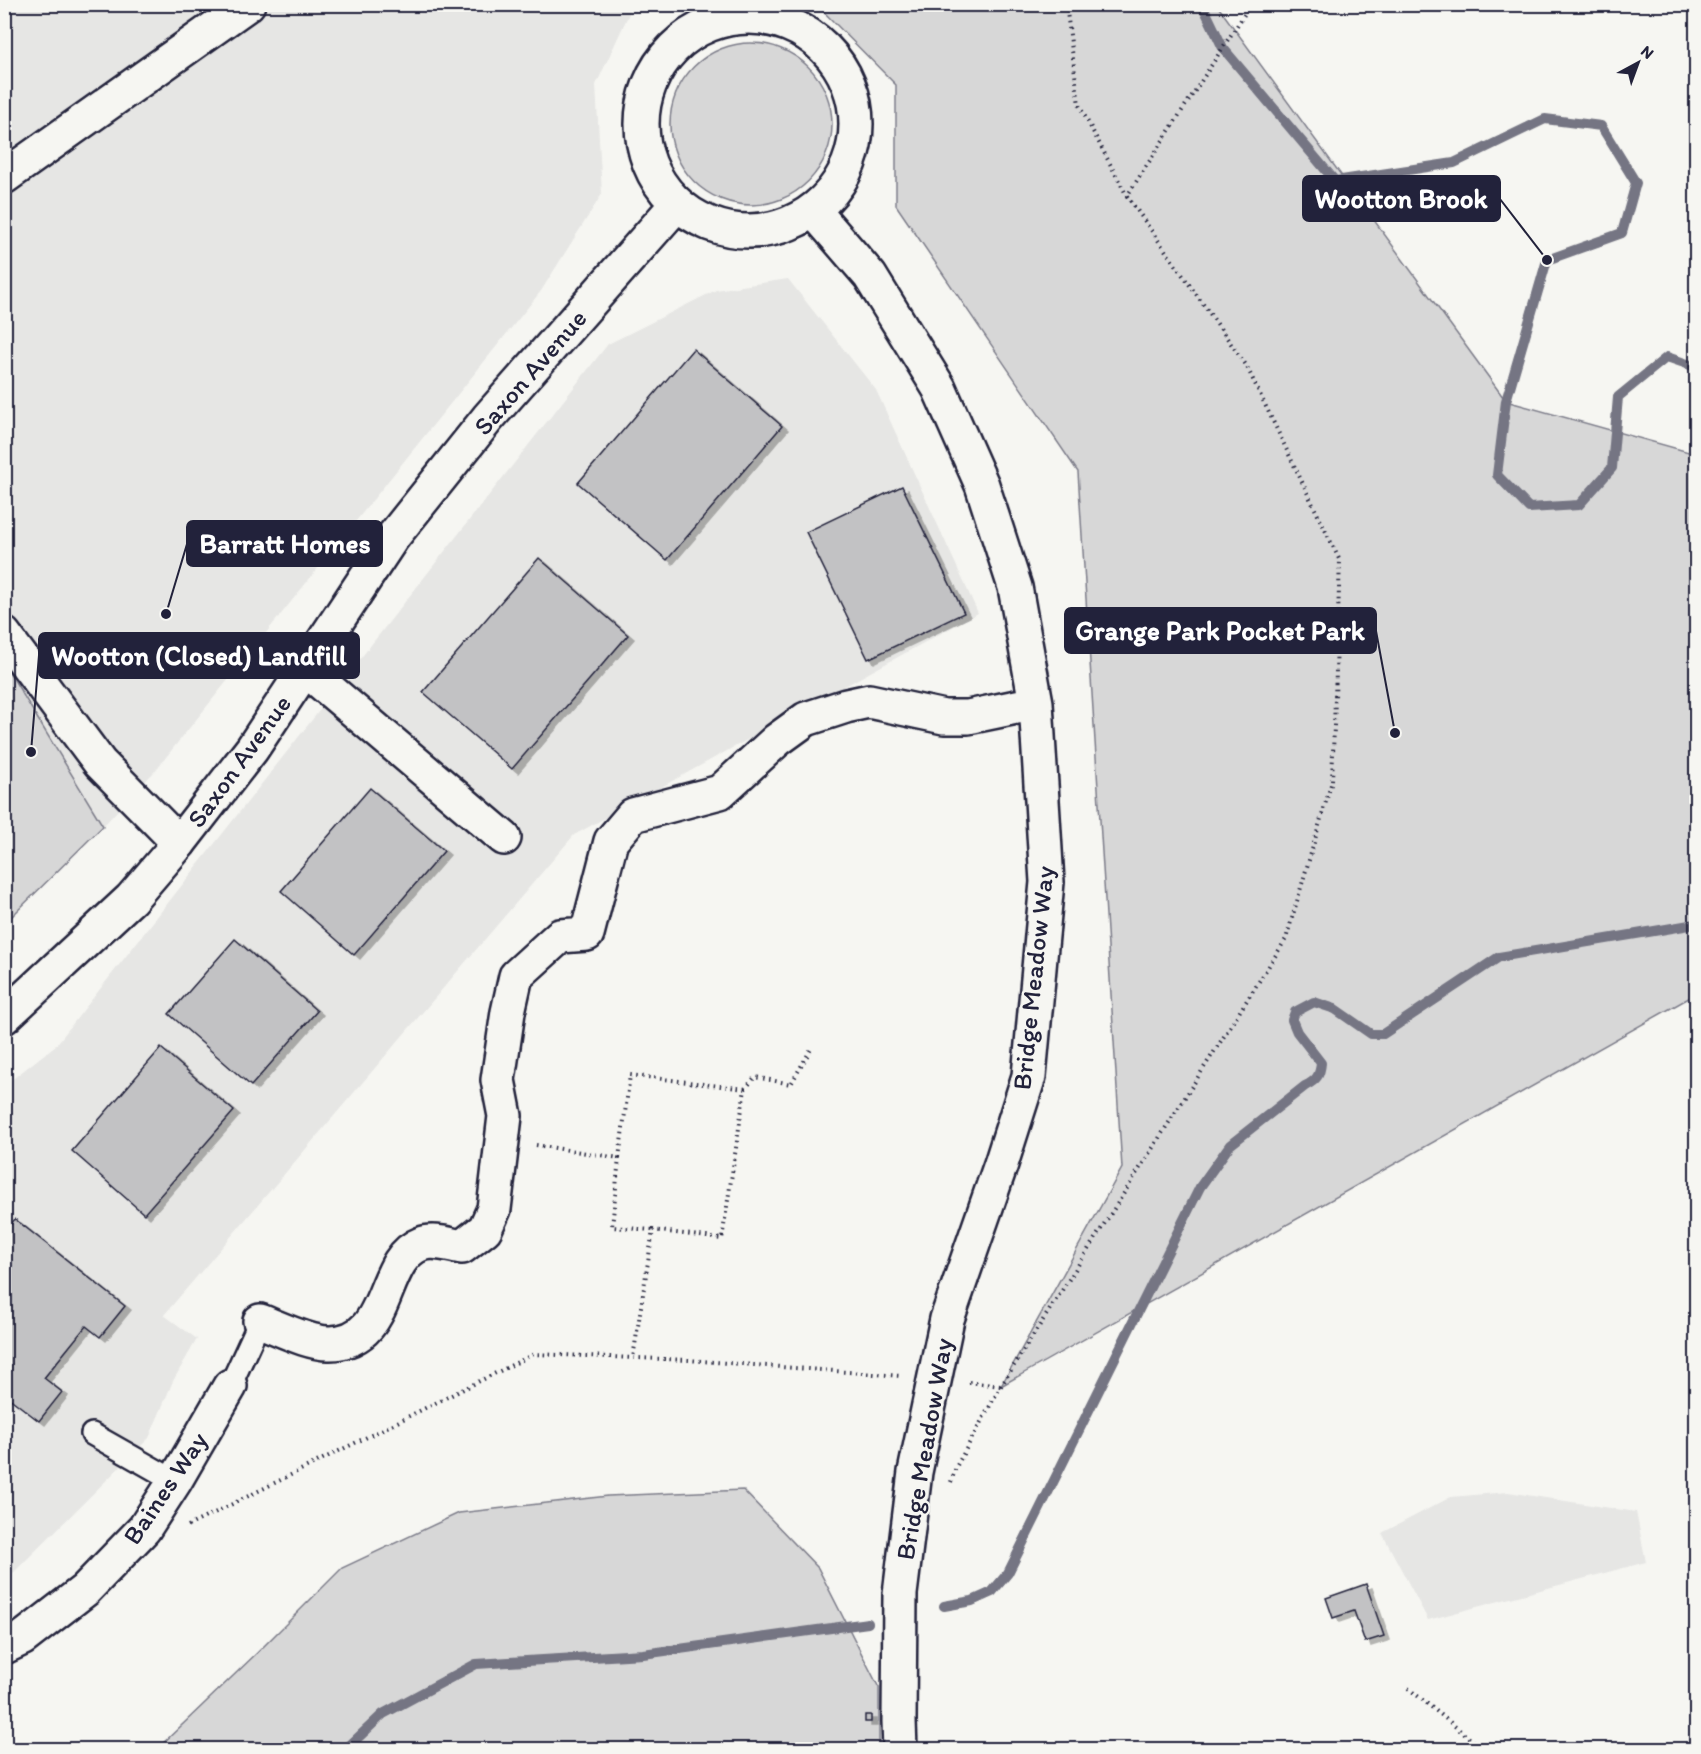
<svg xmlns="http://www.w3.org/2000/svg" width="1701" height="1754" font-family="Itim,sans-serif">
<defs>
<filter id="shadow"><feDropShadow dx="6" dy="4" stdDeviation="0" flood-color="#0004"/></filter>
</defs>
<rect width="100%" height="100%" fill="#f6f6f2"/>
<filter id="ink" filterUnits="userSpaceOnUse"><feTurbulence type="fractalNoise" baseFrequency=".0167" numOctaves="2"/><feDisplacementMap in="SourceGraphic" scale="12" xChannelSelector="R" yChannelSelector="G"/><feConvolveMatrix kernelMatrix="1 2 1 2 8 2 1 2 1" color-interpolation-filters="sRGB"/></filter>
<g filter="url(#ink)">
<path fill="#e6e6e4" d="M4,5H633L596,85L602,194L541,291L154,772L103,826L5,665Z
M788,279L876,390L978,613L574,835L164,1315L197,1339L173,1381L149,1438L5,1581V1085L56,1045L608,344L716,290Z
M1508,1492L1636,1512L1646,1562L1428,1620L1382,1533L1451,1497Z"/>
<path fill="#d7d7d7" stroke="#7c7c89" stroke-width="1.5" d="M817,5H1217L1506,401L1696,454V994L1001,1386L1122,1168L1078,472L896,205V85Z
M670 124a81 81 0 1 1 162 0a81 81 0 1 1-162 0Z
M5,665L103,826L5,923H4Z
M743,1490L818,1568L879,1688V1749L156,1750L257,1653L342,1568L459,1513L608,1496Z"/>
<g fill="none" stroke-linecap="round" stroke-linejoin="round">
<path stroke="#757583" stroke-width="10" d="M1202,4L1223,48L1335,181L1454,163L1545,119L1601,126L1636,183L1622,233L1547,260L1506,401L1497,475L1529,508L1579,505L1612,468L1618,397L1667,357L1696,367
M944,1606L972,1601L992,1592L1008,1573L1200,1187L1230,1145L1305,1086C1317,1080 1320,1075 1321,1063L1297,1032L1292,1020L1295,1012L1314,1002L1335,1009L1371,1034H1383L1499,957L1696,924
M345,1750L383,1714L476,1664L643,1654L868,1623"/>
</g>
<path fill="#c2c2c4" stroke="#22223b" stroke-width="1.5" filter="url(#shadow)" d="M693,349L782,426L667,560L578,483Z
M902,486L964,613L868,659L806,532Z
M539,558L628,635L512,769L423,692Z
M370,788L444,851L354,955L281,891Z
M235,939L317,1011L251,1086L169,1014Z
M161,1048L234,1111L144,1214L72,1151Z
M15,1219L125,1306L100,1337L86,1326L44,1378L62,1392L39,1421L4,1394V1232Z
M1366,1584L1384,1636L1365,1642L1354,1611L1333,1618L1326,1598Z
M865,1715H871V1722H865Z"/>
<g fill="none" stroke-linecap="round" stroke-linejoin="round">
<g stroke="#22223b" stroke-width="26">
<path id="service" d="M230,1386L260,1321
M92,1434L175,1481"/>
</g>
<g stroke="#22223b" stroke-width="38">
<path id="minor" d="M4,177L248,4
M814,211L870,276L939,388L982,485L1015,587L1036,703L1047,882L1029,1076L1001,1164L947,1319L915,1472L900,1594L899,1721L900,1750
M4,634L100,763L179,843
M305,669L504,838
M260,1321C279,1328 310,1344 330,1343C393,1342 378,1260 421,1244C434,1239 450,1245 462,1247L485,1229L494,1209L505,1116L498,1080L508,1012L516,976L560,936L587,934L611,841L633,815L720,792L777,740L806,719L846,706L869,701L944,717H968L1036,703
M4,1647L23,1638L85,1590L144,1529L175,1481L230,1386"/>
</g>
<g stroke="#22223b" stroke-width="38">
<path id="tertiary" d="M642 124a107 107 0 1 1 214 0a107 107 0 1 1-214 0Z
M4,1017L131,899L179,843L252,749L392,538L488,418L677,204"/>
</g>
<path stroke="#22223b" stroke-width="4" stroke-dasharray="1.5 4.5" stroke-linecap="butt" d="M1066,4L1079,105L1127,196
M745,1089L755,1077L791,1084L811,1049
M536,1145L619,1158L630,1075L745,1089L722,1239L653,1230L633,1358
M619,1158L612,1227L653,1230
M969,1382L1001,1386
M951,1482L956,1467L1001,1386L1286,939L1332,781L1340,561L1246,365L1127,196L1251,4
M188,1526L534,1354L688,1360L901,1376
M1408,1688L1484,1750"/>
<use href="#service" stroke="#f6f6f2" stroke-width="21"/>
<use href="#minor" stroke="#f6f6f2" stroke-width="33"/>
<use href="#tertiary" stroke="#f6f6f2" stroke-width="33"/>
</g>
</g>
<g text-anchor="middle" stroke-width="4.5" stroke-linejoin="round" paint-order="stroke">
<g font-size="26" fill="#22223b" stroke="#f6f6f2">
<text transform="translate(530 372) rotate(-49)" y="9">Saxon Avenue</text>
<text transform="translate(239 761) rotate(-54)" y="9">Saxon Avenue</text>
<text transform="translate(1033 978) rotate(-84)" y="9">Bridge Meadow Way</text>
<text transform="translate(924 1449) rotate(-80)" y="9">Bridge Meadow Way</text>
<text transform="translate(165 1488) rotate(-56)" y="9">Baines Way</text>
</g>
</g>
<path fill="none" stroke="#22223b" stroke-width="2" d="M1547 260L1500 199M166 614L187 544M1395 733L1376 631M31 752L39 655"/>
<g fill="#22223b" stroke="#f6f6f2" stroke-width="2">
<circle cx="1547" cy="260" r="6"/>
<circle cx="166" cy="614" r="6"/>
<circle cx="1395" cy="733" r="6"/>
<circle cx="31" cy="752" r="6"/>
</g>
<g fill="#22223b" stroke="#22223b" stroke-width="2">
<rect x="1303" y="176" width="197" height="45" rx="6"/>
<rect x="187" y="521" width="195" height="45" rx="6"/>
<rect x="1065" y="608" width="311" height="45" rx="6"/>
<rect x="39" y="633" width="320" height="45" rx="6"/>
</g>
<g font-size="27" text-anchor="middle" font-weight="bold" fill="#fff">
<text x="1401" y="208">Wootton Brook</text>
<text x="285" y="553">Barratt Homes</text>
<text x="1220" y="640">Grange Park Pocket Park</text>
<text x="199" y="665">Wootton (Closed) Landfill</text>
</g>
<rect width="1701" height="1754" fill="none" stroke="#f6f6f2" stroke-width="24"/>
<rect x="12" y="12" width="1677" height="1730" fill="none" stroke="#22223b" stroke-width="2" filter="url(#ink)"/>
<g transform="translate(1638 63) rotate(41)" stroke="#f6f6f2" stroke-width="4.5" paint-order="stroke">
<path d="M0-4.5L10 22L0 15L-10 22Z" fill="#22223b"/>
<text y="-9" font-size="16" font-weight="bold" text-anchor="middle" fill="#22223b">N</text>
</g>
</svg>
